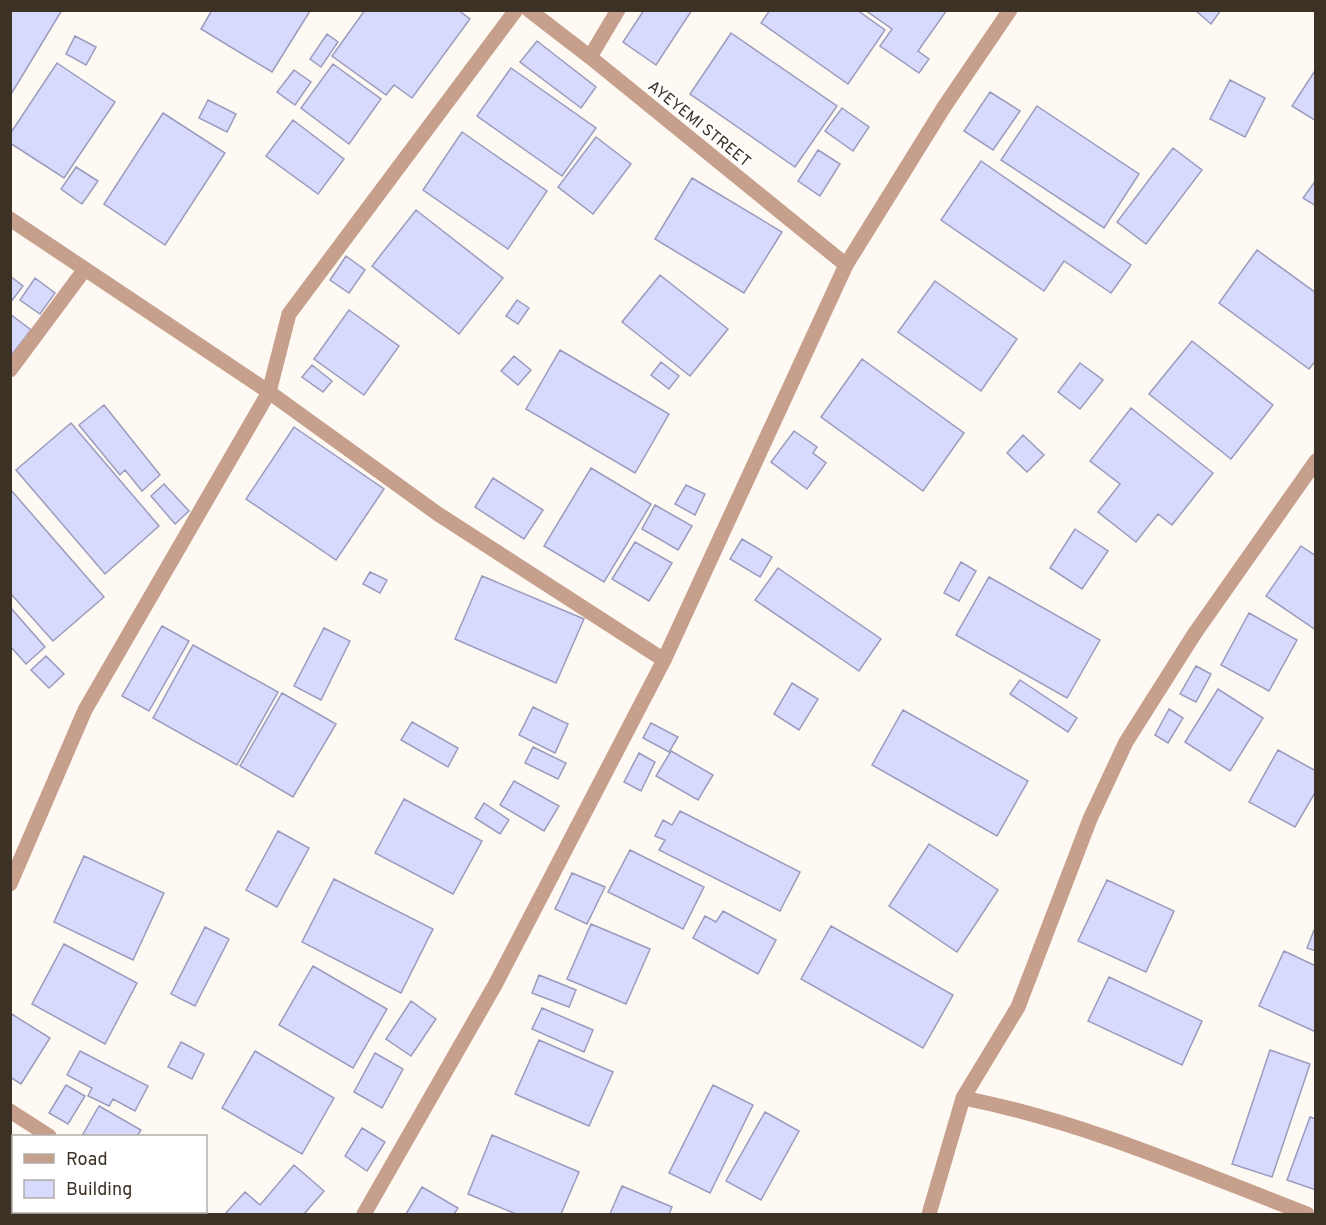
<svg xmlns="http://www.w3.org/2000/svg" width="1326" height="1225" font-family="Overpass,sans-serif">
<rect width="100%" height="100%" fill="#fef9f3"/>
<path fill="#d7dafc" stroke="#9a9cbe" stroke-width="1.5" d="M10,10H62L10,96Z
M212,10H309L310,11L272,72L201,29Z
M365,10H458L470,19L412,98L394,85L386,95L332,56Z
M644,10H692L656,65L623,42Z
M770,10H857L885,30L848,84L761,23Z
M865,10H947L918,51L929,59L919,73L880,46L892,29Z
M1195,10H1221L1211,24Z
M731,33L837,106L795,167L690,94Z
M327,34L338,42L321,67L310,59Z
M75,36L96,47L86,65L66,54Z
M537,41L596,87L581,108L520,62Z
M57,63L115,102L64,178L10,143V134Z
M333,64L381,99L349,144L301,108Z
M511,68L596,128L562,176L477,116Z
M1316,69V121L1292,106Z
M294,70L311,82L295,105L277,92Z
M1230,80L1265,98L1245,137L1210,119Z
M990,92L1020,111L993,150L964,131Z
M208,100L236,114L227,132L199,118Z
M1037,106L1139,174L1104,228L1001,160Z
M842,108L869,127L853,151L825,131Z
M163,113L225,153L165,245L104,204Z
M293,120L344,159L318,194L266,156Z
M462,132L547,191L508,249L423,190Z
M596,137L631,164L593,214L558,187Z
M1173,148L1202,170L1146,244L1117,222Z
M818,150L840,164L820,196L798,181Z
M981,161L1131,265L1111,293L1064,261L1044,291L941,220Z
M76,167L98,181L82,204L61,189Z
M692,178L782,232L744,293L655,239Z
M1316,180V206L1303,198Z
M416,210L503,278L459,334L372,266Z
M1257,250L1316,293V360L1309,369L1219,303Z
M346,256L365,270L349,293L330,280Z
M660,275L728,329L690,376L622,322Z
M10,276L23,286L10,303Z
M35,278L55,293L40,314L20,300Z
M935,281L1017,339L981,391L898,332Z
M517,300L529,308L518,324L506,316Z
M349,310L399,346L364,395L314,359Z
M10,314L31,330L10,357Z
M1192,341L1273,405L1231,459L1149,394Z
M560,350L669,414L635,473L526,409Z
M514,356L531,370L518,385L501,371Z
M862,359L964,433L923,491L821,417Z
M661,362L679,376L669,389L651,375Z
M1080,363L1103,380L1080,409L1058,392Z
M312,365L332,381L323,392L302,377Z
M104,405L160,475L142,491L125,470L120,475L79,425Z
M1131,408L1213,473L1172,525L1158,514L1136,542L1098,512L1120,484L1090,461Z
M71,423L159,526L105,574L16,470Z
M294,427L384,489L336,560L246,499Z
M794,431L817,447L813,453L826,463L807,489L771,462Z
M1023,435L1044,455L1027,472L1007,453Z
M591,468L651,504L604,582L544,546Z
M493,478L543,510L524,539L475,507Z
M164,484L189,511L175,524L151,496Z
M686,485L705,494L695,515L675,504Z
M10,489L104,597L53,641L10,593Z
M655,505L692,526L678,550L642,529Z
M1075,529L1108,551L1082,589L1050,568Z
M742,539L772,557L760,577L730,559Z
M635,542L672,563L649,601L612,579Z
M1301,546L1316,556V630L1266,596Z
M961,562L976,571L959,601L944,593Z
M778,568L881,639L859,671L755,600Z
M370,572L387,580L380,593L363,584Z
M482,576L584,619L556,683L455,639Z
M989,577L1100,640L1067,698L956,635Z
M10,607L45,647L26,664L10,646Z
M1249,613L1297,640L1269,691L1221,665Z
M162,626L189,641L149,711L122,696Z
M324,628L350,641L321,700L294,686Z
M193,645L278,692L237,765L153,718Z
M46,656L64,674L49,688L31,670Z
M1196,666L1211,674L1196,702L1180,694Z
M1020,680L1077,718L1068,732L1010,694Z
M792,683L818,699L799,730L774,714Z
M1218,689L1263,718L1230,771L1185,742Z
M282,693L336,724L293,797L240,766Z
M533,707L568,724L555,753L519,735Z
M1169,709L1183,718L1168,743L1155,735Z
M903,710L1028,781L997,836L872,765Z
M412,722L458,748L448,767L401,740Z
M651,723L678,737L669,752L643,738Z
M533,747L566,763L558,779L525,763Z
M1278,750L1316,771V791L1295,827L1249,802Z
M671,751L713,775L698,800L656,776Z
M639,753L655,762L641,791L624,782Z
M514,781L559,806L544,831L500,805Z
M404,799L482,841L453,894L375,853Z
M484,803L509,820L500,834L475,818Z
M680,811L800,872L780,911L659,850L665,840L655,836L663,820L672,825Z
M278,831L309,848L277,907L246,890Z
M929,844L998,890L957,952L889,906Z
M630,850L704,887L683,929L608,892Z
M84,856L164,893L133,960L54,922Z
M572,873L605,887L587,924L555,909Z
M334,879L433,929L401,993L302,942Z
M1107,880L1174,911L1146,972L1078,941Z
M723,911L776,940L758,974L693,938L705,916L716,922Z
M591,924L650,949L626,1004L567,979Z
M1316,925V951L1307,948Z
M831,926L953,995L923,1048L801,979Z
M205,927L229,939L195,1006L171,994Z
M64,944L137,983L105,1044L32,1004Z
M1284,951L1316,966V1032L1259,1006Z
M313,966L387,1009L353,1068L279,1025Z
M539,975L576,990L569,1007L532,993Z
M1109,977L1202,1021L1182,1065L1088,1021Z
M411,1001L436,1019L411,1056L386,1039Z
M542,1008L593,1030L584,1052L532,1029Z
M10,1013L50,1038L21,1084L10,1077Z
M539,1040L613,1072L589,1126L515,1094Z
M181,1042L204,1054L192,1079L168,1067Z
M1270,1050L1310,1064L1272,1177L1232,1164Z
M80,1051L148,1086L135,1111L113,1099L109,1106L88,1096L92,1088L67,1075Z
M255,1051L334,1098L302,1154L222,1108Z
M375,1053L403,1069L382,1108L354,1092Z
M66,1085L85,1096L68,1124L49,1113Z
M713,1085L753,1105L710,1193L669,1173Z
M99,1106L141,1130L137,1136H88L83,1134Z
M765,1112L799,1131L761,1200L726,1181Z
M1310,1117L1316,1119V1190L1287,1180Z
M362,1128L385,1142L367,1171L345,1156Z
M492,1135L579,1172L561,1214H516L468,1194Z
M294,1165L324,1191L304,1214H225L245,1192L260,1205Z
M622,1186L672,1207L669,1214H610Z
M422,1187L458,1208L454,1214H406Z"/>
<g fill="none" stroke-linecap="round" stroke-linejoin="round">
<path stroke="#c7a08d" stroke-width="15" d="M529,10L590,57L846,265
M590,57L618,10
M10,219L269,392L438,514L664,660
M10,370L85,269
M10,884L85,710L269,392L289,314L516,10
M963,1098C1082,1121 1195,1171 1307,1214
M10,1111L49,1136
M163,1212L168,1214
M929,1214L963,1098L1018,1007L1090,819L1126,742L1195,633L1316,461"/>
<path stroke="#c7a08d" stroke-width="15" d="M364,1214L495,985L664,660L846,265L944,107L1010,10"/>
</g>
<g text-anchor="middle" stroke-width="4.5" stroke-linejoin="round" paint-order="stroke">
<g font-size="16" fill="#3b3125" stroke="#fff">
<text transform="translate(700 123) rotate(39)" y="6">AYEYEMI STREET</text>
</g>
</g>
<rect width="1326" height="1225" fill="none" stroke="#3b3125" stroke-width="24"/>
<rect x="12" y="1135" width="195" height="78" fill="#ffffff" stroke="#b1ada8" stroke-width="1.5"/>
<rect x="24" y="1154" width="30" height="9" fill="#c7a08d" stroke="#b1ada8" stroke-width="1.5"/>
<text x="66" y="1165" font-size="18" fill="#3b3125">Road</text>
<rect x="24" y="1180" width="30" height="18" fill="#d7dafc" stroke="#b1ada8" stroke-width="1.5"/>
<text x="66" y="1195" font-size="18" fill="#3b3125">Building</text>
</svg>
